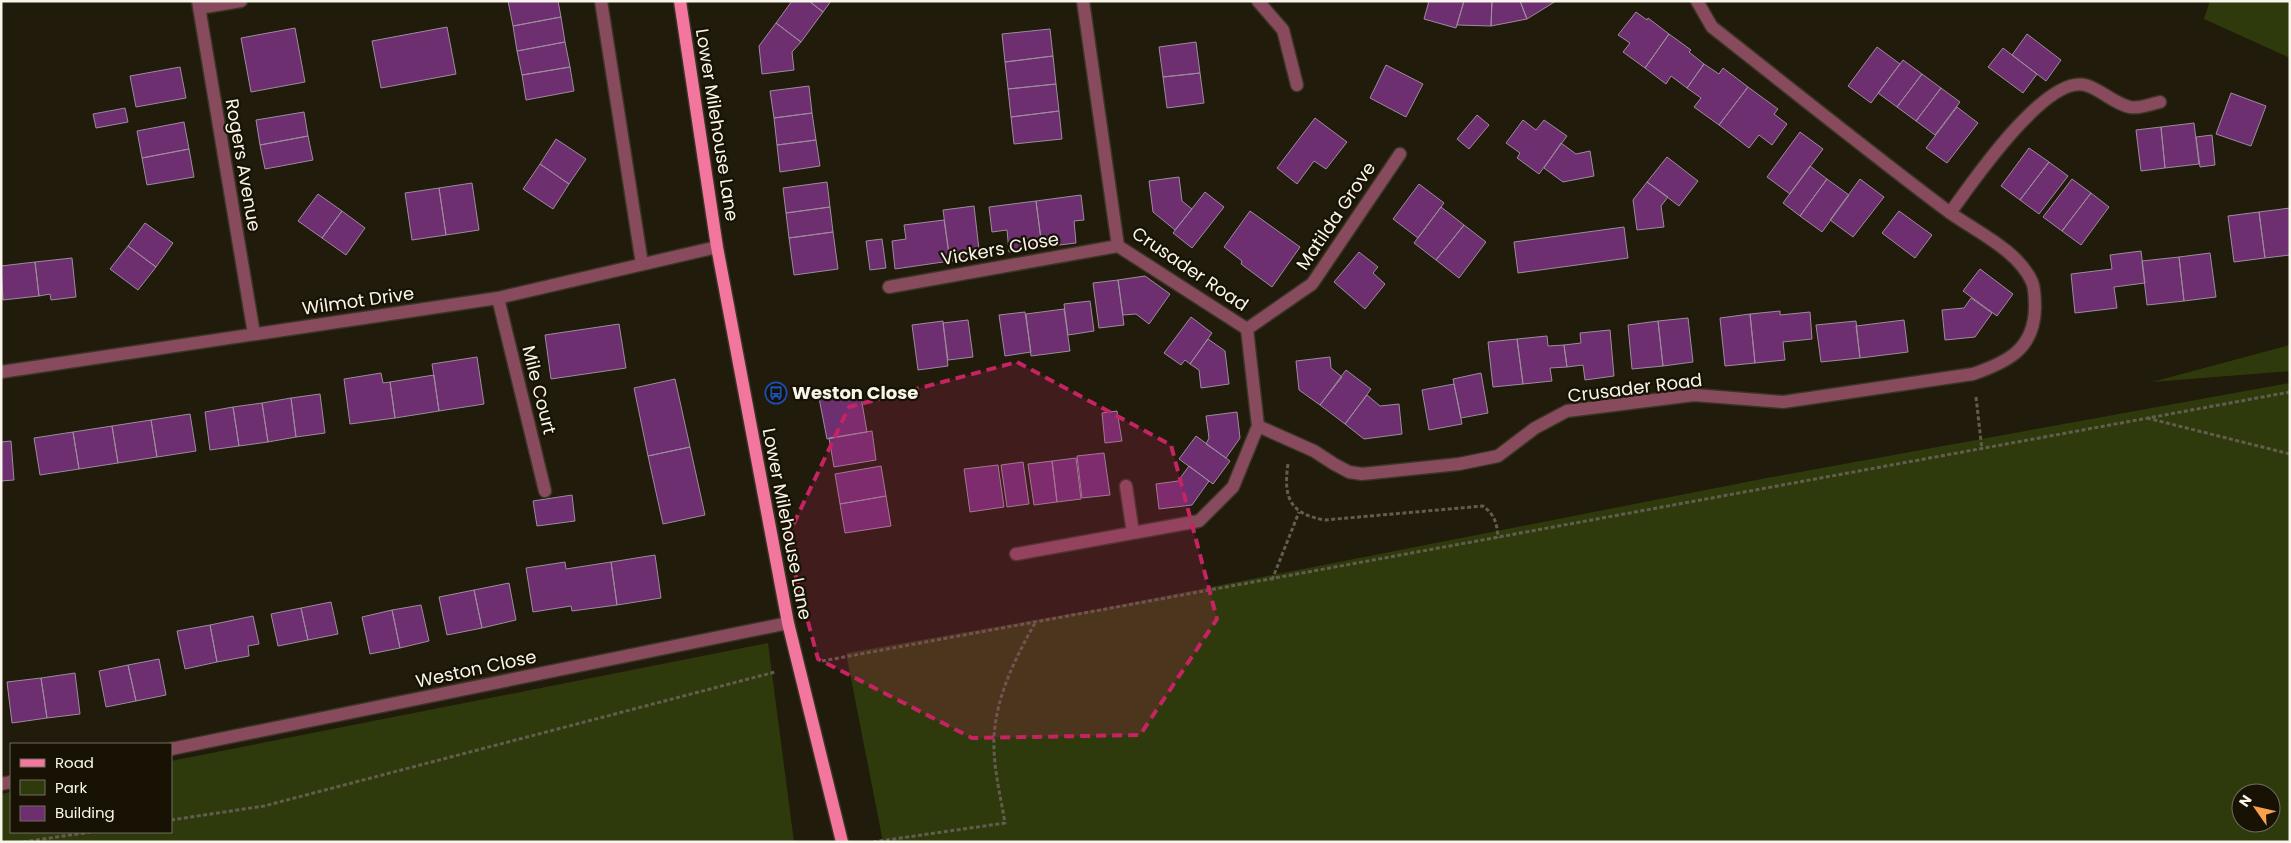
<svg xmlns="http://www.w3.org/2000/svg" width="2291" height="843" font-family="Poppins,sans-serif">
<rect width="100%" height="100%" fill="#211b0b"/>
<path fill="#2e3a0b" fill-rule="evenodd" d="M2210,1H2290V58L2204,19Z
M2290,345V371L2152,382Z
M2290,383V842H883L846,653L1104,608L1767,478ZM2241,793H2271V823H2241Z
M768,643L794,842H1V794L11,792V832H171V761Z"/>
<path fill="#6d2f70" stroke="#9c8c9c" d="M508,1H558L561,17L513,26Z
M792,1H809L823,12L801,42L776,23Z
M809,1H831L823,12Z
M1429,1H1464L1456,28L1424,19Z
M1464,1H1492L1491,26L1457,25Z
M1492,1H1520L1527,19L1491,26Z
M1520,1H1556L1527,19Z
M1636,12L1647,20L1648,18L1669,34L1645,68L1623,52L1630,43L1618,35Z
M561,17L565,42L517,51L513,26Z
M776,23L801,42L792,52L794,70L762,74L759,46Z
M447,27L456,74L381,88L372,41Z
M295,28L305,82L251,92L241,38Z
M1050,29L1053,56L1005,62L1002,34Z
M1669,34L1691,50L1689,52L1704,64L1687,88L1671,76L1666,84L1645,68Z
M2027,34L2061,60L2046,81L2012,55Z
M565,42L570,67L522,75L517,51Z
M1196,42L1200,73L1163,77L1159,47Z
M1877,47L1900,64L1871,103L1848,86Z
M2003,48L2037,74L2023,93L1988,67Z
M1053,56L1056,84L1008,89L1005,62Z
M1903,60L1922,74L1897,107L1878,93Z
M1704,64L1719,74L1723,68L1748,87L1719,125L1694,107L1701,98L1687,88Z
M1386,65L1423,84L1406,117L1370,98Z
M180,67L186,98L136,107L130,76Z
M570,67L574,91L526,100L522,75Z
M1200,73L1204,103L1167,108L1163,77Z
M1922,74L1941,88L1916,121L1897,107Z
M1056,84L1059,111L1011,117L1008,89Z
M809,86L812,113L774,118L770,91Z
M1748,87L1778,109L1774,114L1787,124L1772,145L1759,135L1749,148L1719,125Z
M1941,88L1960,102L1935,135L1916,121Z
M2231,93L2266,106L2251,146L2216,134Z
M1957,107L1978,123L1947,163L1926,148Z
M125,108L128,122L96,128L93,114Z
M1059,111L1062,139L1014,144L1011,117Z
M304,112L308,136L260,145L256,120Z
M812,113L816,140L777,145L774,118Z
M1477,115L1489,125L1469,149L1457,139Z
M1315,118L1347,142L1326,169L1314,161L1297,184L1277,168Z
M1523,120L1536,130L1544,120L1567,136L1539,174L1517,158L1520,153L1506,143Z
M184,122L189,149L142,158L137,131Z
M2194,123L2199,164L2165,168L2161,127Z
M2161,127L2165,168L2141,171L2136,130Z
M1800,132L1823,149L1790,194L1767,177Z
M2212,135L2215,165L2200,167L2196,137Z
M308,136L313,160L265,169L260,145Z
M556,139L586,159L569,184L540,164Z
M816,140L820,166L780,172L777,145Z
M1561,143L1576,154L1590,151L1594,176L1563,182L1544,168Z
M2029,148L2049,162L2020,200L2001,186Z
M189,149L194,177L147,185L142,158Z
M1667,157L1698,181L1679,206L1647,182Z
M2049,162L2068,176L2039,214L2020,200Z
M540,164L569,184L553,209L523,189Z
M1810,166L1827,179L1800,216L1783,203Z
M1179,177L1182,201L1192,209L1175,230L1153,212L1149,181Z
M1827,179L1849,195L1822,232L1800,216Z
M1860,179L1884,197L1853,237L1830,220Z
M2072,179L2091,193L2062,231L2043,217Z
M827,182L830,207L786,213L783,188Z
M1647,182L1668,197L1661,206L1664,227L1637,230L1633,200Z
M472,183L479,230L446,235L439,188Z
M1419,184L1444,203L1418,238L1393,219Z
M439,188L446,235L412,240L405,193Z
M1205,192L1224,207L1192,248L1173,233Z
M2091,193L2109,207L2081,245L2062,231Z
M318,194L342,211L322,238L298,221Z
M1081,195L1084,220L1074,221L1076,243L1042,247L1036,201Z
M1036,201L1042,247L1009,252L1007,230L992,232L989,207Z
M974,206L980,258L950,261L943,210Z
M830,207L833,232L789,238L786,213Z
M1441,207L1464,225L1436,260L1414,243Z
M2290,208V255L2265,258L2259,212Z
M342,211L365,228L346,255L322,238Z
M1250,211L1300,247L1272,287L1241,264L1242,261L1224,247Z
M1899,211L1932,235L1915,258L1882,233Z
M2259,212L2265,258L2234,262L2228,216Z
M944,220L950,261L895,269L892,241L906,239L904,225Z
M145,223L173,243L156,267L128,246Z
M1464,225L1486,242L1459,278L1436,260Z
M1624,227L1628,258L1518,273L1514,242Z
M833,232L838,269L794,275L789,238Z
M882,239L886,268L870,270L866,241Z
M128,246L156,267L138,290L110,269Z
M2141,251L2145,283L2114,287L2117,308L2075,313L2071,274L2112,269L2110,255Z
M1359,252L1378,267L1373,273L1385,284L1365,309L1334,282Z
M2210,253L2216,297L2184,301L2179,257Z
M2179,257L2184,301L2147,305L2142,261Z
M72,258L76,297L51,300L50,294L39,296L35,262Z
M35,262L39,296L3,300L1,266Z
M1980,269L2013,294L1997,316L1963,291Z
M1145,276L1170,294L1149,324L1136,314L1123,315L1118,280Z
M1118,280L1124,325L1099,328L1093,283Z
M1971,298L1992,313L1975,337L1945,340L1942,310L1964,308Z
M1090,301L1094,331L1068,335L1064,304Z
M1064,309L1070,351L1031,356L1026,314Z
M1780,311V315L1810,312L1812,339L1783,342L1785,360L1755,363L1750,314Z
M1025,312L1031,352L1005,356L999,315Z
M1750,314L1755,363L1725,366L1720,318Z
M1191,317L1212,333L1190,364L1185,360L1181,365L1164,353Z
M1688,318L1693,362L1663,366L1658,321Z
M968,320L973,357L948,360L943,323Z
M1904,320L1908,352L1860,358L1856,326Z
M943,321L948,366L918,370L912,325Z
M1658,321L1663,366L1632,369L1628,325Z
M1856,321L1860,358L1821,362L1816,325Z
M619,324L626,368L551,379L545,335Z
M1610,330L1614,376L1585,380L1583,365L1567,367L1564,345L1581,343L1580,333Z
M1547,336L1548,346L1564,345L1567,367L1550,368L1552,381L1523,384L1517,339Z
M1208,339L1225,351L1229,384L1201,388L1199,370L1190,364Z
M1517,339L1523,384L1493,387L1488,342Z
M477,357L484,404L439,411L432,364Z
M1330,357L1331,368L1342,377L1320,405L1299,390L1296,361Z
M1346,370L1371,389L1345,424L1320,405Z
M381,373L383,383L390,382L395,418L350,424L344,379Z
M1481,373L1488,413L1461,418L1453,379Z
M434,375L439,411L395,418L390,382Z
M675,379L690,447L648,456L634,388Z
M1454,384L1462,424L1429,430L1422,390Z
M860,391L867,432L827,439L819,398Z
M320,394L325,433L296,437L291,398Z
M1367,395L1380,406L1399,404L1402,434L1364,439L1345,424Z
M291,398L296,437L268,442L262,403Z
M262,403L268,442L239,446L233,407Z
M233,407L239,446L210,450L205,412Z
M1117,411L1122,441L1105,443L1102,413Z
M1237,412L1240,438L1226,458L1206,444L1209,438L1206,416Z
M190,414L196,451L157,457L151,420Z
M151,420L157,457L118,463L112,426Z
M112,426L118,463L79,469L73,432Z
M872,431L876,460L834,467L829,438Z
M73,432L79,469L40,475L34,438Z
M1196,436L1230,461L1213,484L1179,459Z
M11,441L14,480L1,481V442Z
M690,447L705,515L663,524L648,456Z
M1104,453L1110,495L1082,498L1077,456Z
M1076,458L1081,499L1057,502L1052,461Z
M1052,461L1057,502L1034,505L1028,464Z
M1023,462L1029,504L1007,507L1001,465Z
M998,465L1004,507L970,512L964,469Z
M881,466L886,496L840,504L835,474Z
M1189,466L1209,481L1192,505L1159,509L1156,484L1178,481Z
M572,495L575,521L537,526L533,501Z
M886,496L891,526L845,533L840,504Z
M655,555L661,598L617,605L611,562Z
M565,562L566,569L611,562L617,605L572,611L571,606L533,612L526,568Z
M509,583L516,620L482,628L474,590Z
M474,590L482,628L447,635L439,597Z
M331,602L338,634L308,640L301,608Z
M421,605L429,641L400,648L392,610Z
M301,608L308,640L278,646L271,614Z
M392,610L400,648L370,654L362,617Z
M253,616L259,644L248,646L249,656L217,662L210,625Z
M210,625L217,662L185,669L177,631Z
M159,659L166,695L136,701L128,665Z
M128,665L136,701L106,707L99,671Z
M75,673L80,714L47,718L41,678Z
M41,678L47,718L12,723L7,682Z"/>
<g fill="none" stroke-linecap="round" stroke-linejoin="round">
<g stroke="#3b3526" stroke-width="15">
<path id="minor" d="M198,1L254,334
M601,1L642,264
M1083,1L1118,246L1247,329L1258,426L1314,451L1334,464L1349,472L1362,474L1459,464L1498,456L1535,428L1567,411L1694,395L1783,402L1973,374C2008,362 2034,349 2035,308C2035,301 2035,289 2032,282C2018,250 1975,231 1949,212C1869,152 1791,89 1712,27L1697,1
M1258,1L1283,30L1297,85
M199,8L241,1
M1950,213C1971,184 2045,75 2085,85C2101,89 2114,104 2130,107C2138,109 2151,104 2160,102
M889,287L1118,246
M498,298L545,491
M1247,329L1312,284L1400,154
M1,372L498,298L717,247
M1126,486L1133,533
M1016,554L1199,521L1233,487L1258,426
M171,749L788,623
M1,784L11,782"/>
</g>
<g stroke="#3b3526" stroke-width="15">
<path id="major" d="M680,1L717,247L788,623L842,842"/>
</g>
<path stroke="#625d4f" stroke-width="3" stroke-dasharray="4 2.5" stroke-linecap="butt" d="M1976,397L1982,450
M2147,418L2290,454
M1288,464C1283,498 1290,514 1325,520L1483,506C1495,515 1497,523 1498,538
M1272,580L1299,512
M822,661L2290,392
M171,820L264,806L775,672
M23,842L91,832
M873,842L1005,823C1001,799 995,775 994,750C992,705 1013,662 1035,623"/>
<use href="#minor" stroke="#874b5d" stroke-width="12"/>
<use href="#major" stroke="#f3769f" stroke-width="12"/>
</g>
<path fill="#c52362" fill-opacity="0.2" stroke="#c52362" stroke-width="4" stroke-dasharray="10 6" stroke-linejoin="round" d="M1017,362L1171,445L1217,619L1140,735L972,738L818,659L786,540L849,407Z"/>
<defs>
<g id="bus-ring" transform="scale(1.125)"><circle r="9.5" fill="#181204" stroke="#1a4fb4" stroke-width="1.5"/><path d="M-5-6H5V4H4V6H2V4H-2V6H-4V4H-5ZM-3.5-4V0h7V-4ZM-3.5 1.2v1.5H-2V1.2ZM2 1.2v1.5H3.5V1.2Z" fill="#1a4fb4"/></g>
</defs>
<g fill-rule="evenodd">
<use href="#bus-ring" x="776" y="393"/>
</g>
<g text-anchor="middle" stroke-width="4.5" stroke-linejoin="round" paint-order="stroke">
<g font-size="18" fill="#f8f5ea" stroke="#181204">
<text transform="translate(717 125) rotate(81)" y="6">Lower Milehouse Lane</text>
<text transform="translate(243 165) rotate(80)" y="6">Rogers Avenue</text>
<text transform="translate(1336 216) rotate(-56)" y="6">Matilda Grove</text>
<text transform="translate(1000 249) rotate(-10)" y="6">Vickers Close</text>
<text transform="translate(1190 269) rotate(34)" y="6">Crusader Road</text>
<text transform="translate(358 301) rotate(-8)" y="6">Wilmot Drive</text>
<text transform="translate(1635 388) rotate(-7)" y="6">Crusader Road</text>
<text transform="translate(539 390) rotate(76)" y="6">Mile Court</text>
<text transform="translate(787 524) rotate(79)" y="6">Lower Milehouse Lane</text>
<text transform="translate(476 669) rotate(-12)" y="6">Weston Close</text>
</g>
<g font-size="18" font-weight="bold" fill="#f8f5ea" stroke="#181204" text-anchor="start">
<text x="792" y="399">Weston Close</text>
</g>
</g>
<rect width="2291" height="843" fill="none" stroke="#f8f5ea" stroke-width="5"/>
<rect x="10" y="743" width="162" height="90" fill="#181204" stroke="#726d60"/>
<rect x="20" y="759" width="25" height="8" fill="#f3769f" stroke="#726d60"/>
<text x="55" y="768" font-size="15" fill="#f8f5ea">Road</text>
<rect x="20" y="780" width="25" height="15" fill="#2e3a0b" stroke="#726d60"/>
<text x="55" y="793" font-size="15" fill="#f8f5ea">Park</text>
<rect x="20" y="806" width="25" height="15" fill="#6d2f70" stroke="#726d60"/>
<text x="55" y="818" font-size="15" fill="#f8f5ea">Building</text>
<g transform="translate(2256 808) rotate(304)"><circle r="24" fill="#181204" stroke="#726d60"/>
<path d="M0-4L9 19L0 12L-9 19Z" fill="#f9a04c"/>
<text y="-8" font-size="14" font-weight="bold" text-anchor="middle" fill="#f8f5ea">N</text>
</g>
</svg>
